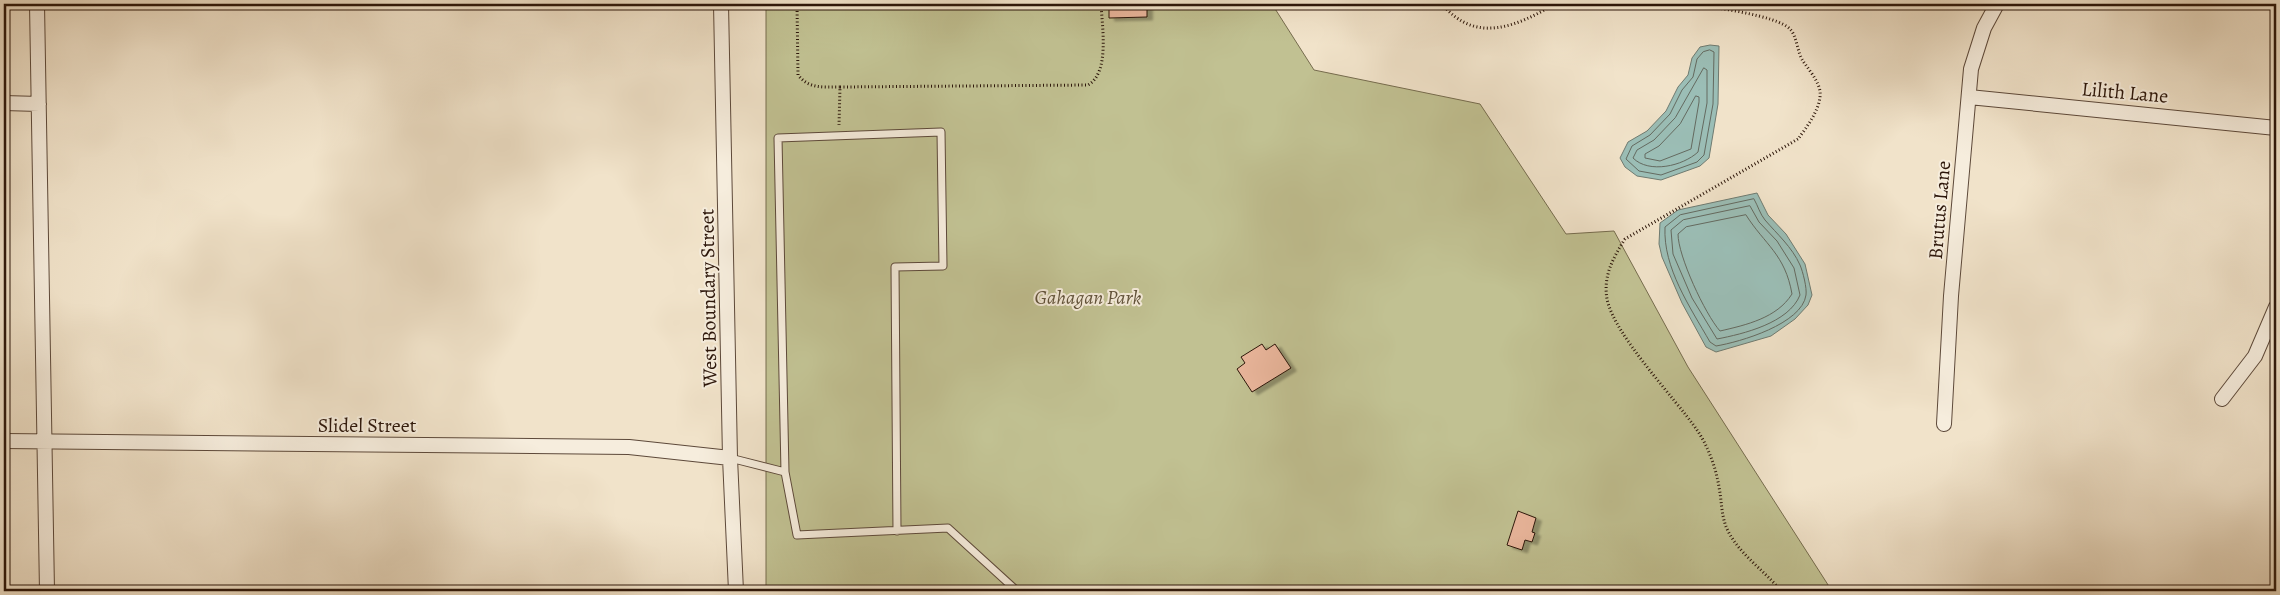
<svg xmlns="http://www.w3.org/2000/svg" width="2280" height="595" font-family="Alegreya,serif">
<defs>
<filter id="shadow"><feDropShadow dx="5.5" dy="3" stdDeviation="1" flood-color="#0004"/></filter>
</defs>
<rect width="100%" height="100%" fill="#f1e3ca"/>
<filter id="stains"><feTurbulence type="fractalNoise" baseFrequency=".004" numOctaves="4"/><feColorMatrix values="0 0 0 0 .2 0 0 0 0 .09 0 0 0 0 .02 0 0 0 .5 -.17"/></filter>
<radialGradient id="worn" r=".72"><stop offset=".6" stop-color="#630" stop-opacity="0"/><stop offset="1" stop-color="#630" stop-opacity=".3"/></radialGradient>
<path fill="#c1c192" stroke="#766c4e" d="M766,4H1272L1314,70L1480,104L1566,234L1614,231L1688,367L1832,591H766Z"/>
<path fill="#9bbeb6" stroke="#6f7b71" d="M1710,45L1719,46L1718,104L1709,158L1700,166L1661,180L1637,176L1625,167L1620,158L1628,142L1647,131L1666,111L1678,87L1688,75L1692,58L1700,47Z
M1757,193L1768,215L1786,234L1805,264L1812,295L1808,305L1795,319L1771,336L1716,352L1706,347L1682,303L1662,257L1659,244L1660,223L1678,210Z"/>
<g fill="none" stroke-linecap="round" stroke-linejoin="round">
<path stroke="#646a60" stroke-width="1" d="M1710,50L1714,52L1713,104L1704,155L1697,162L1661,175L1639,171L1626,159L1632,146L1650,135L1670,114L1682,90L1693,77L1697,59L1703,52Z
M1704,68L1707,70V103L1698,152C1683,166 1649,174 1633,158L1637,150L1654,140L1675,118Z
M1696,96L1699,97V102L1691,149L1660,161L1645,158V154L1659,146L1680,124Z
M1754,199C1758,206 1760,214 1765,220C1777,234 1792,247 1800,265C1803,272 1807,288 1806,295C1802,324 1740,342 1716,346L1710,342C1690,307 1663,268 1665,227L1680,215Z
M1750,206L1759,222L1777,241L1794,268L1800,295C1789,323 1743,334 1717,339L1692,298L1673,254L1671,230L1683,220Z
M1746,215C1765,245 1785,254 1792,294C1777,318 1746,325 1720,331C1705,314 1678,256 1678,234L1686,227Z"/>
</g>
<path fill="#eab69c" stroke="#2c160a" filter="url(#shadow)" d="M1109,4H1147V17L1109,18Z
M1262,344L1266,350L1275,344L1291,368L1252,392L1237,369L1245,363L1241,357Z
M1518,511L1536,518L1532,532L1535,533L1532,542L1525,540L1522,550L1507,545Z"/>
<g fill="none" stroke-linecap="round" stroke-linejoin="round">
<g stroke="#5d493a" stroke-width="9">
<path id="service" d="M730,458L785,472L797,535L948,528L1017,591
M785,472L778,138L941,132L943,266L895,267L897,531
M1750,591H1752"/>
</g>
<g stroke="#5d493a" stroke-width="16">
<path id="minor" d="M37,4L47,591
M721,4L730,458L736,591
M1969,97L2276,128
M4,103L39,104
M2222,399L2255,356L2276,307
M1944,424L1951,296L1971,69L1984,28L1997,4
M4,441L629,447L730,458"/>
</g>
<path stroke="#2c160a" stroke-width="3" stroke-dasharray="1 2.5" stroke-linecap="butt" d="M797,4L798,75C809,89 823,87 840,87L839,125
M1442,4C1476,45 1517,26 1555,4
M1690,4C1711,7 1776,15 1790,29C1797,36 1797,52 1803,61C1809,70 1818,80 1820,91C1822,107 1807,127 1798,139L1625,239C1613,258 1603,276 1607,299C1614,335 1675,398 1697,430C1708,446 1716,468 1719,487C1722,502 1721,517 1728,531C1740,555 1765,571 1781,591
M840,87L1088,85C1110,73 1102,26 1101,4"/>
<use href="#service" stroke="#f6eddd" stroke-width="7"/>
<use href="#minor" stroke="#f6eddd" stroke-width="14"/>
</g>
<g text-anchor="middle" stroke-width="4" stroke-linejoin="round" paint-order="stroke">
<g font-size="20" fill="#2c160a" stroke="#f6eddd">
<text transform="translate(2125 92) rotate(5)" y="7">Lilith Lane</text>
<text transform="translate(1939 210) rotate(-85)" y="7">Brutus Lane</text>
<text transform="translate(708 298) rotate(-91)" y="7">West Boundary Street</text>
<text x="367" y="432">Slidel Street</text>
</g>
<g font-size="20" font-style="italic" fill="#60523a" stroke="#f6eddd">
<text x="1088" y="304">Gahagan Park</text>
</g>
</g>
<rect width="2280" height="595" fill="none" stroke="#f1e3ca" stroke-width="20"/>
<rect x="5" y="5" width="2270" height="585" fill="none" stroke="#2c160a" stroke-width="2.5"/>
<rect x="10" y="10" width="2260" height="575" fill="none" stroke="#2c160a"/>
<rect width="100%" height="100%" filter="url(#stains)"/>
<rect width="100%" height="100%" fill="url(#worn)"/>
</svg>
